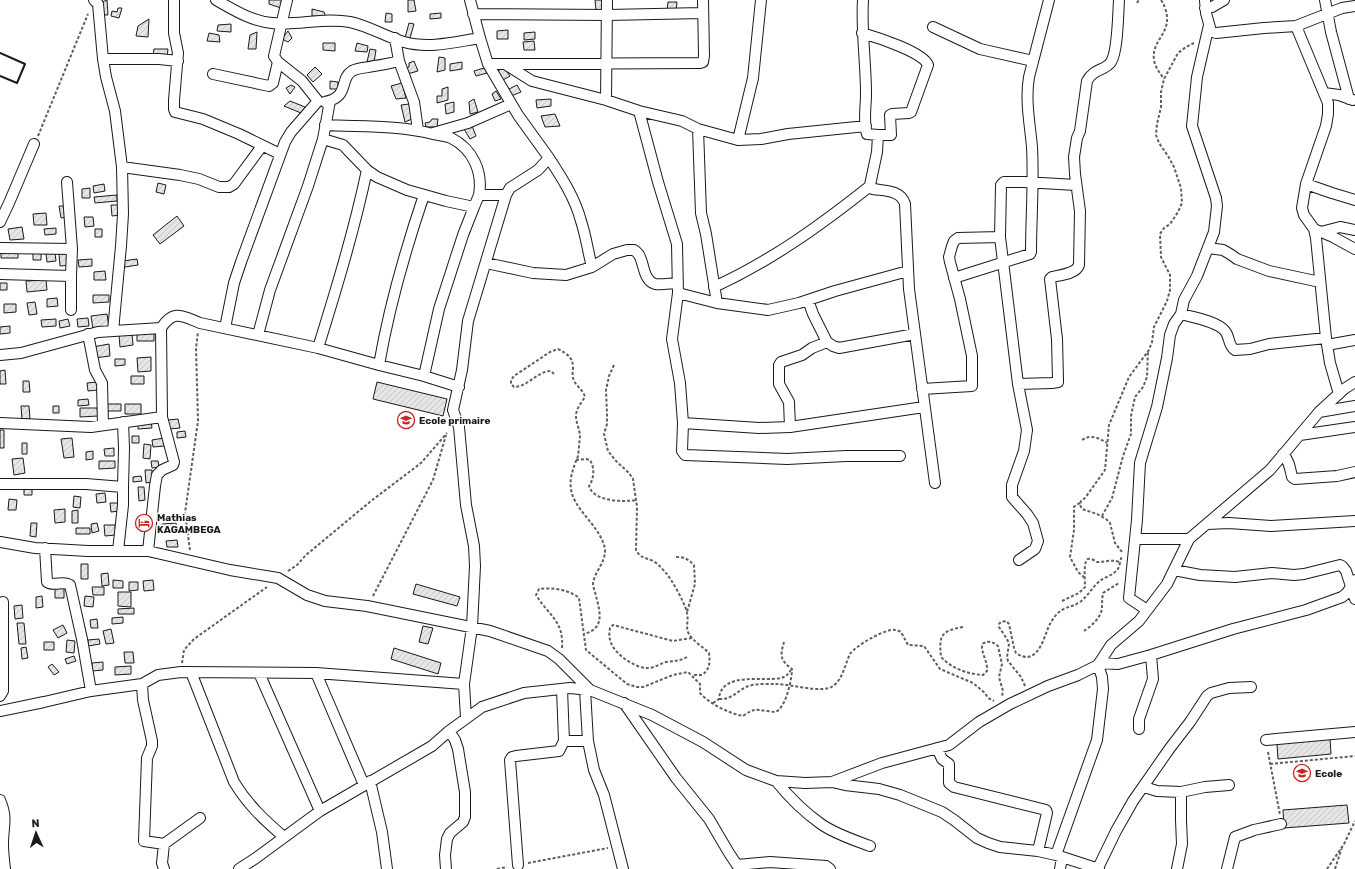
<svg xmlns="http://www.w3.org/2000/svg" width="1355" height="869" font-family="Rubik,sans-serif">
<defs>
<pattern id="building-hatch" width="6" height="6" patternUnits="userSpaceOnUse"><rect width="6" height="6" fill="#e6e6e6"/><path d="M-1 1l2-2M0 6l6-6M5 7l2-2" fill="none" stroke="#c5c5c5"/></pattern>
</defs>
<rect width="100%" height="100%" fill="#fff"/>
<path fill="url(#building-hatch)" stroke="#1a1a1a" d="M107,0L108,15H103L102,2Z
M269,0H282L281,8L269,4Z
M408,0H414L416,11L408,12Z
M595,0H602V10H596Z
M668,2H677L676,11H667Z
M118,8H122L119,18L111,16L112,11L117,12Z
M312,9L324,12L326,17L312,16Z
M386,13L392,14V22H385Z
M441,13V18L430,19V14Z
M149,19L148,37L136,36L138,26Z
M409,23L414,24L410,38H405Z
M231,24V32L217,31L218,25Z
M508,30V39H497V31Z
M288,31L292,38L288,42L282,39Z
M257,32L256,49H248L250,35Z
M535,32V39L524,40V33Z
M209,33L219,35L220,42L207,41Z
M534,41L535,50H524L523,42Z
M323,43H335V51L323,50Z
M357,43L368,46L367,52L355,51Z
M154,49H168L167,57L153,56Z
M370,49L376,50L374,62H367Z
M439,57L445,58V70L437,72Z
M414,61L418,71L407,74L406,68L409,67V63Z
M462,62V69L450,71V64Z
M315,67L322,74L313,82L307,75Z
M484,68L487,73L476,76L474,71Z
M504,68L510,76L503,80L497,71Z
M330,81L338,82V89H330Z
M402,83L406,98L396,99L391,86Z
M291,85L295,87L290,94L286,88Z
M517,85L521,92L511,96L507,90Z
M448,87V100L437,103V96H442V89Z
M496,91L501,99L495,101L492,94Z
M474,99L478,112L470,114L469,102Z
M551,99V106L537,108L536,100Z
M290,101L305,107L301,113L284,106Z
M454,102V112L446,114L445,104Z
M409,104L412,119L405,122L401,105Z
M555,114L560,126L545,127L541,116Z
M432,119H438L437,127H426L425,123L430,122Z
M472,126L476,136L470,139L464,129Z
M158,183L166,185L164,194L156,192Z
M104,184L105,191L94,193L93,186Z
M90,188V198H82V189Z
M117,195V201L95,203L94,197Z
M111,205H119L120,215L112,216Z
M59,206H65L67,217L61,218Z
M46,213L47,225H34L33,214Z
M177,216L184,226L160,244L153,235Z
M84,217H93L94,226L85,227Z
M22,227L24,239L10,240L8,229Z
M56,228V234L45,235L44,229Z
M95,229H102V237H95Z
M1,250H18V258H1Z
M41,252V260H33V253Z
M55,253L56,261L47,262L46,254Z
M70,253L71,265L60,266L59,254Z
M92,259V266L79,267L78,260Z
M137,259L138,265L125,267L123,261Z
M105,271L106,280H94V272Z
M46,280L47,290L27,292L26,281Z
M0,283H7V290H0Z
M93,295H109V302L93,303Z
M57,298L58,306L47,307V299Z
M35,302L37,314L29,315L27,303Z
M4,304H16V312L4,313Z
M107,314L109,327L93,329L91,316Z
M88,318L89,326L78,327L77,319Z
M56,319V326L42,327L41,320Z
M68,319L70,326L60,328L59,321Z
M10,326V333L0,334V327Z
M137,333H154V341H137Z
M132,334L133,345L120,347L119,335Z
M109,344L110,356L94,358L93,347Z
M151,357V371L138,372L137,358Z
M115,359H125V365L115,366Z
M5,370L6,384H0V371Z
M131,376H144V384H131Z
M23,381H29L30,392H23Z
M98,382V390L88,391L87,383Z
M377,382L447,399L443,416L373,399Z
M88,399L89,405L78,406V400Z
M106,404H121V411H106Z
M125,404H141V414H125Z
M21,406H29L30,419H22Z
M53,406H59V413H53Z
M80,408H97L98,416L80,417Z
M178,419L180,428L169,429L168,420Z
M151,421L152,428L138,429V422Z
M0,430H4V448H0Z
M185,431L186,437L177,438V432Z
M132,436H139V443H132Z
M72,438L74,457L64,458L61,439Z
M164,438L165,446L153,447L152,440Z
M22,443H27V454H22Z
M144,444L151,445L150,459L143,458Z
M114,448V456H105L104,449Z
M93,451V459L86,460V452Z
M23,458L25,473L14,475L12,459Z
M99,461H115V468L99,469Z
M151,461H158L159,467L152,468Z
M145,470H152V482L146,483Z
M141,476L142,481L133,482V477Z
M138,487H144L145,500L139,501Z
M24,488H32V495H24Z
M105,493L106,502L97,503L96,494Z
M74,496L81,497L80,508L73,507Z
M9,499L17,500L16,510H8Z
M110,503H119L120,511L111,512Z
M65,509V522L55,523L54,510Z
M78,510V523H72V511Z
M31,523H37L36,537L30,536Z
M97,523L99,531L92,533L91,524Z
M176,523L177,532L162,533V524Z
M104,525H115L116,535L105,536Z
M76,528H90V534H76Z
M177,540L178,547H167L166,541Z
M81,564H88V579H81Z
M108,573L109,585L102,586L101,574Z
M113,580L123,581V588H113Z
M153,580L154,590L144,591L143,581Z
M129,582H138V590L129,591Z
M416,584L460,597L457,606L413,594Z
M55,587H64V598H55Z
M92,587H104V595H93Z
M118,592H131V607L118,606Z
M42,596L43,607L36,608V597Z
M85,596L94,597L93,607L84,606Z
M22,605L23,618L15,619L14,606Z
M134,608V614H118V609Z
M123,617V623L112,624V618Z
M97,619L98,628H91L90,620Z
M17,623H24L26,644H19Z
M63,625L67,633L58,638L53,630Z
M423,626L433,628L428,644L419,642Z
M111,629L114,643L106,644L103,631Z
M99,639L100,644L88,646V640Z
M67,640L75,641L74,653L66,652Z
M44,642H54V650H44Z
M26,647L28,658L22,659L21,648Z
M394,648L441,663L438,674L391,659Z
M124,652H133L134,663H125Z
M74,656L76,661L67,664L65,659Z
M103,662V670L92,671V663Z
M52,664L59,672L54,675L48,667Z
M131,666V674L115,675V667Z
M1330,738L1331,754L1278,759L1277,744Z
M1347,805L1349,823L1284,828L1283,810Z"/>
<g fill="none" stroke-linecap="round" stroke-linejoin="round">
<g stroke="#1a1a1a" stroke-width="12">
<path id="street" d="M94,0L98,4L103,59L106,77L115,111L122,167L123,214L121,246L113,331
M174,0V33L178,53L174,100V109L175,112L203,119L239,134L280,154
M216,0C234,10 251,21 272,23C297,26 324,17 350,22C369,26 386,37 404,42C429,49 455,42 480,38
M863,0C861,31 866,62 866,94C866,107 863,122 867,134L878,135L877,152L870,185V188L873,189C885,191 901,190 905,204L909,289L935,483
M1205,0L1206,13L1211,31L1216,33L1264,28L1296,26L1328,103V114L1326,126L1306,184L1302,208L1304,215L1314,229L1316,238L1326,338L1330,363L1339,394
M1325,0L1331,32L1349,99
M1205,8L1212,7L1224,0
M473,14L607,15L703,13
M1296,26L1342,8L1355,6
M933,27L980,49L1033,61
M862,33C876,37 923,52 928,65L911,112L909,113L892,114L890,115L891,135H878
M395,38L399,61L414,102L418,130
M103,59H159L178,61
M488,64H505L532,81L606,100L639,111L682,121L698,129L738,140L761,139L788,134L866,126
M505,64L700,63L703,62L704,56L703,0
M213,74L269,86L273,83L278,62
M1324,93L1339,95L1353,100
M606,100L607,0
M325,102C350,97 339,79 352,71C359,67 367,68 374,66C382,65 391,63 399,61
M639,111L658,182L677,244L678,293L672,339L680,383L683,423L759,428L790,427L924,407
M325,125C361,127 398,125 433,134C439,135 446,136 451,138C473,149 483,172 479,195
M698,129L701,213L706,234L717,303
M433,133L468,123L511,104
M323,139L343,145L367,170L377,177L407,190L446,201L474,207L479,195H506
M738,140L753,78L761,0
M549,158C562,178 575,198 581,221C586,236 588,252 592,267
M122,167L180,175L199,179L219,187H229L234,184L262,146
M67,182L72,249L71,276
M1306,184L1332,193L1355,200
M0,222L9,203L34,144
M1314,229L1333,237L1355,249
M1321,232L1340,227L1355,230
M0,248L72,249
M1208,248L1223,250L1230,254L1237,259L1269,271L1320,282
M486,263L533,273L566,275L592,267L613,254L627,250H634C637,252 639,254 640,257C644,265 644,281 655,284C663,285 671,283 678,283
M0,274L71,276V310
M954,278L1030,254L1031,252C1031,218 1034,182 1032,147C1030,124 1025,101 1029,77L1049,0
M714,287C771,261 821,225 870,186
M678,293L717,303L768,310L799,303L835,291L908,271
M808,300L813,314L827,342L833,346L839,348L915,334
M1181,314C1192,317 1217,321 1225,331C1230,337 1228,346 1235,350L1250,349L1269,344L1326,338
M225,328L234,283L241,262L285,142L291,132L318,101L302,81L278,62L274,56L287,0
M88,334L95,370L102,383L103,425
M258,335L270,290L308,186L323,139L330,101
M1327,345L1355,340
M318,348C336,290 354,231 367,170
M0,355L21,353L98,332L161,328C174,309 182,316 200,323L318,348L379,365L424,376L459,387
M379,365C389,307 405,251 424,195
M424,376L439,309L463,235L474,207
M1018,384L1052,383L1058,382V380L1057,339L1050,279L1052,277C1060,275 1076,274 1079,265L1080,211L1075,174L1074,157L1077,138L1080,131L1087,81C1094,68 1105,71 1111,62C1118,51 1118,14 1119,0
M922,389L972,386V356L960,299L950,262L949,257L952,246L954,241L958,238L1000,237
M1319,412L1355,406
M0,423L91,427L162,417L161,328
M683,423L682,451L685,455L787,459L846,456H900
M790,427L789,402L779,384V365L781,362L802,355L812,348L827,342
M1300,435L1355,427
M1283,454C1289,460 1290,468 1292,477L1295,479L1337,476L1355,472
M0,484H86L123,487V505L118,551
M123,487L124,448L123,422
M1207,524L1229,523L1271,526L1355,521
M1135,539H1189
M0,542L35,548L88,551H148L230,570L278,578L307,595L325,601L367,606L490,631L548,651L559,659L590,690
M45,548L47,582C54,587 63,580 70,585L82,639L91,691
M148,551L155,486L157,475L162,470L173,465L174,462L162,417
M1019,560L1035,549L1038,541L1033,523L1027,514L1012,497V485L1024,451L1027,430L1018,384L1000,237L1001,185L1004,182H1024L1076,185
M1174,570L1200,575L1235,577L1272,573L1294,575L1304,574L1340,565L1342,566L1346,571L1355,599
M1147,610L1129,598L1137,520L1140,463L1157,407L1167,358L1170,335L1174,324L1181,314L1184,300L1197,276L1214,232L1217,206L1216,198L1192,126L1197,77L1209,25
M1100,663L1118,664L1151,655L1233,629L1306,610L1342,597L1347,593L1355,580
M191,672L234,782C248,805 264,820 284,837
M259,673L320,811
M316,673L364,785
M142,684L143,700L152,741V746L147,758L144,841L164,844
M585,690L588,741L594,770L604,795L623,869
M0,696L3,691V602
M624,703L676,778L709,819L729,853L737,865L743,869
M0,711L44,702L91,691L142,684L158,675L181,672L316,673L464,684
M466,718L464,684L472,627L475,566L474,546L466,505L459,427L453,410L462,370L468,321L506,195L510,188L538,170L549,158L518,115L488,64L480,38L470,0
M1139,729V719L1153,679L1151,655
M1266,740L1355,732
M564,741H588
M937,748L942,759L949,764V783L954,787L1046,810L1047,813L1038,851
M370,781L382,832L387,869
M776,781C789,797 804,812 821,824C835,834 854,840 870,846
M832,782L845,785L879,789L900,795L942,812L954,820L977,838L988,843L1000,847L1038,851L1056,855L1099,869
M1144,787L1157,791L1181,792V820L1182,844L1177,869
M1181,792L1205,787L1229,785
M0,800C8,819 3,825 3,844C3,852 4,861 5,869
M1056,855L1097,740L1103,689L1102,677L1098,665
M518,865L510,760L512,757L516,756L559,751L564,741L562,689
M737,865L770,862L826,866L830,869
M1098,868L1116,831L1133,801L1170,748L1190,722L1207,696L1211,693L1229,688L1251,687
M164,869L162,863L164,844L200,818
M239,869L256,858L320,811L432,746L449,731L482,707L524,693L570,688L590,690L652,715L703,742L746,770L776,781L805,783L832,782L882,763L949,745L979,722L1010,704L1048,686L1078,675L1098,665L1111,645L1139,621L1167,584L1189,539L1270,470L1319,412L1344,389L1355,382
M446,869L445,855L447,839L450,833L463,822L465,817V792L458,749L455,740L449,731
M1060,869L1062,857
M1227,869L1235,837L1254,830L1281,824"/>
</g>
<path stroke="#5f5f5f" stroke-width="2" stroke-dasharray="3 2" stroke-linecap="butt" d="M1161,0C1163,3 1164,5 1165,8C1174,33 1151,39 1154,60C1155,67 1160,73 1164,79
M1137,3L1139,0
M38,136L88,14
M614,365L609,376L606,390L607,414V424L604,434L608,451L616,461L629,473L633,479L637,507L636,550C641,559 645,557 653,561C659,564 663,570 667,574C673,582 685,603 687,613C689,620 685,628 689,634C693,641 703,647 709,653C710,663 710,669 702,675H693
M554,374L551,371C537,371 528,387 514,387L511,384V380L514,376L550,352L558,349C567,354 573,357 573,368C573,371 572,375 573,378C575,386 583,389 585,397C581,403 576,409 576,416C576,423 580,430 580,437C579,443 579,450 578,456C573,469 568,480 572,494C579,514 601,528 605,549C606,562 595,571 593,583C593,586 594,589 595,592C599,609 607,628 584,634
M1082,440C1091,434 1099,438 1107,443
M576,460L586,459L590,460C595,468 594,479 589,486C594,502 623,502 637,500
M1080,503L1076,505L1074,507V530L1070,557L1078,572L1085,578
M1102,516L1112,498L1123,456L1131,434V416L1135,397L1143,387L1147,377L1148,351
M190,550L185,513L198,421L196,348L198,332
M1122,552L1115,543L1110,523L1106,519L1097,514L1082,509L1080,505L1081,501L1085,498L1105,470L1109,425L1129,377L1149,350L1152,342L1154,327L1167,301L1170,290V275L1161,257L1160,234L1164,228L1170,224L1178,212L1182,203L1181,188L1174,167L1168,156L1159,143L1156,135L1157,124L1161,107V92L1164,79L1178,53L1186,47L1194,43
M676,557C684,557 688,559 694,565L695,584L687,612
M288,571L297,565L306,555L371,501L421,463L447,433
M373,596L433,480L446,435
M1062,601L1079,593L1085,587C1085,581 1083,561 1088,559C1091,558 1095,561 1097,562C1106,562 1111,559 1119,562
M963,627C940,631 939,636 941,657C951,668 967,674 983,675L987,671C988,661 981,654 982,644C989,640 993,642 998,646L1002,664L999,677L1003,691L1002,696
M1084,631C1091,626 1100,619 1102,609C1102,604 1102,599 1103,593L1119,583
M562,648C564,621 549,616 536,595L539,589C551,587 570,590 579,598L586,650L627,684L637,687H643L673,675L688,672L700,684V693C710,704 728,713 743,716C753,709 755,709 766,711C769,711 773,712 775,712C786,709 792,678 792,669C780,660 780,656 784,642
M687,657C680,661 674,661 666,662C660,664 654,668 648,668C636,669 615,654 611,643C609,638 609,633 610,628L613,625L673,641L692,638
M182,663L184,650L194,639L267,587
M1025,686L1021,677L1008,661L1007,657L1009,644L1007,639L999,627V624L1001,622L1006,621L1009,624L1014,648L1016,653C1035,666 1042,644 1047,631C1049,625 1052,620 1056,615C1064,606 1071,608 1080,602C1088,596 1093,586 1101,580C1106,577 1113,575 1117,570C1120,567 1120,560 1122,556
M719,699C731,700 736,692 746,687C755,683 767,684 776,684C790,684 824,694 833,686C843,679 845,664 850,654C855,646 886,628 895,630C897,630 899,631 901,632L908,645L924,646L940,669L973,683L985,693L988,698L994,701
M713,703L719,699C721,671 763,682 781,678C786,677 788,674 791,670
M1268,752L1280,815
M1270,764L1355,756
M528,863L608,848
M497,869L507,867
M1327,869L1344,844L1355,821
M1335,869L1342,847"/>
<use href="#street" stroke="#fff" stroke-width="10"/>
<path stroke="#1a1a1a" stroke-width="2" d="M0,53L25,64L17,83L0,76"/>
</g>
<defs>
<g id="school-ring" transform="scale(0.9)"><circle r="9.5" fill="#fff" stroke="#c62828" stroke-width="1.5"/><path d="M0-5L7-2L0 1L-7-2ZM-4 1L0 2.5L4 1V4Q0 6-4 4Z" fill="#c62828"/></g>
<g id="hotel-ring" transform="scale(0.9)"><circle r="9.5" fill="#fff" stroke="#c62828" stroke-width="1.5"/><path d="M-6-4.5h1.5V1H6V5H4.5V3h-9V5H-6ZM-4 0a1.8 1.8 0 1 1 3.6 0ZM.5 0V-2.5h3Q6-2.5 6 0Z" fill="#c62828"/></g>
</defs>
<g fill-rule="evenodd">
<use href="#school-ring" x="406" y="420"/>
<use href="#hotel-ring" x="144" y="523"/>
<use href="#school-ring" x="1302" y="773"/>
</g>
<g text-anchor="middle" stroke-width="3" stroke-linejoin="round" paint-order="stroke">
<g font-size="10" font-weight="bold" fill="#1a1a1a" stroke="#fff" text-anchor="start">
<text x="419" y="424">Ecole primaire</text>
<text x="157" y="521">Mathias<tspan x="157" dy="12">KAGAMBEGA</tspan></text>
<text x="1315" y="777">Ecole</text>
</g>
</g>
<g transform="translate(36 833) rotate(357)" stroke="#ffffff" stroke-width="3" paint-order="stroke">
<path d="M0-3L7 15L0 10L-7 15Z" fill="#1a1a1a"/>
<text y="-6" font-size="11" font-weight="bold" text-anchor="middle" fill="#1a1a1a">N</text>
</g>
</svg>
